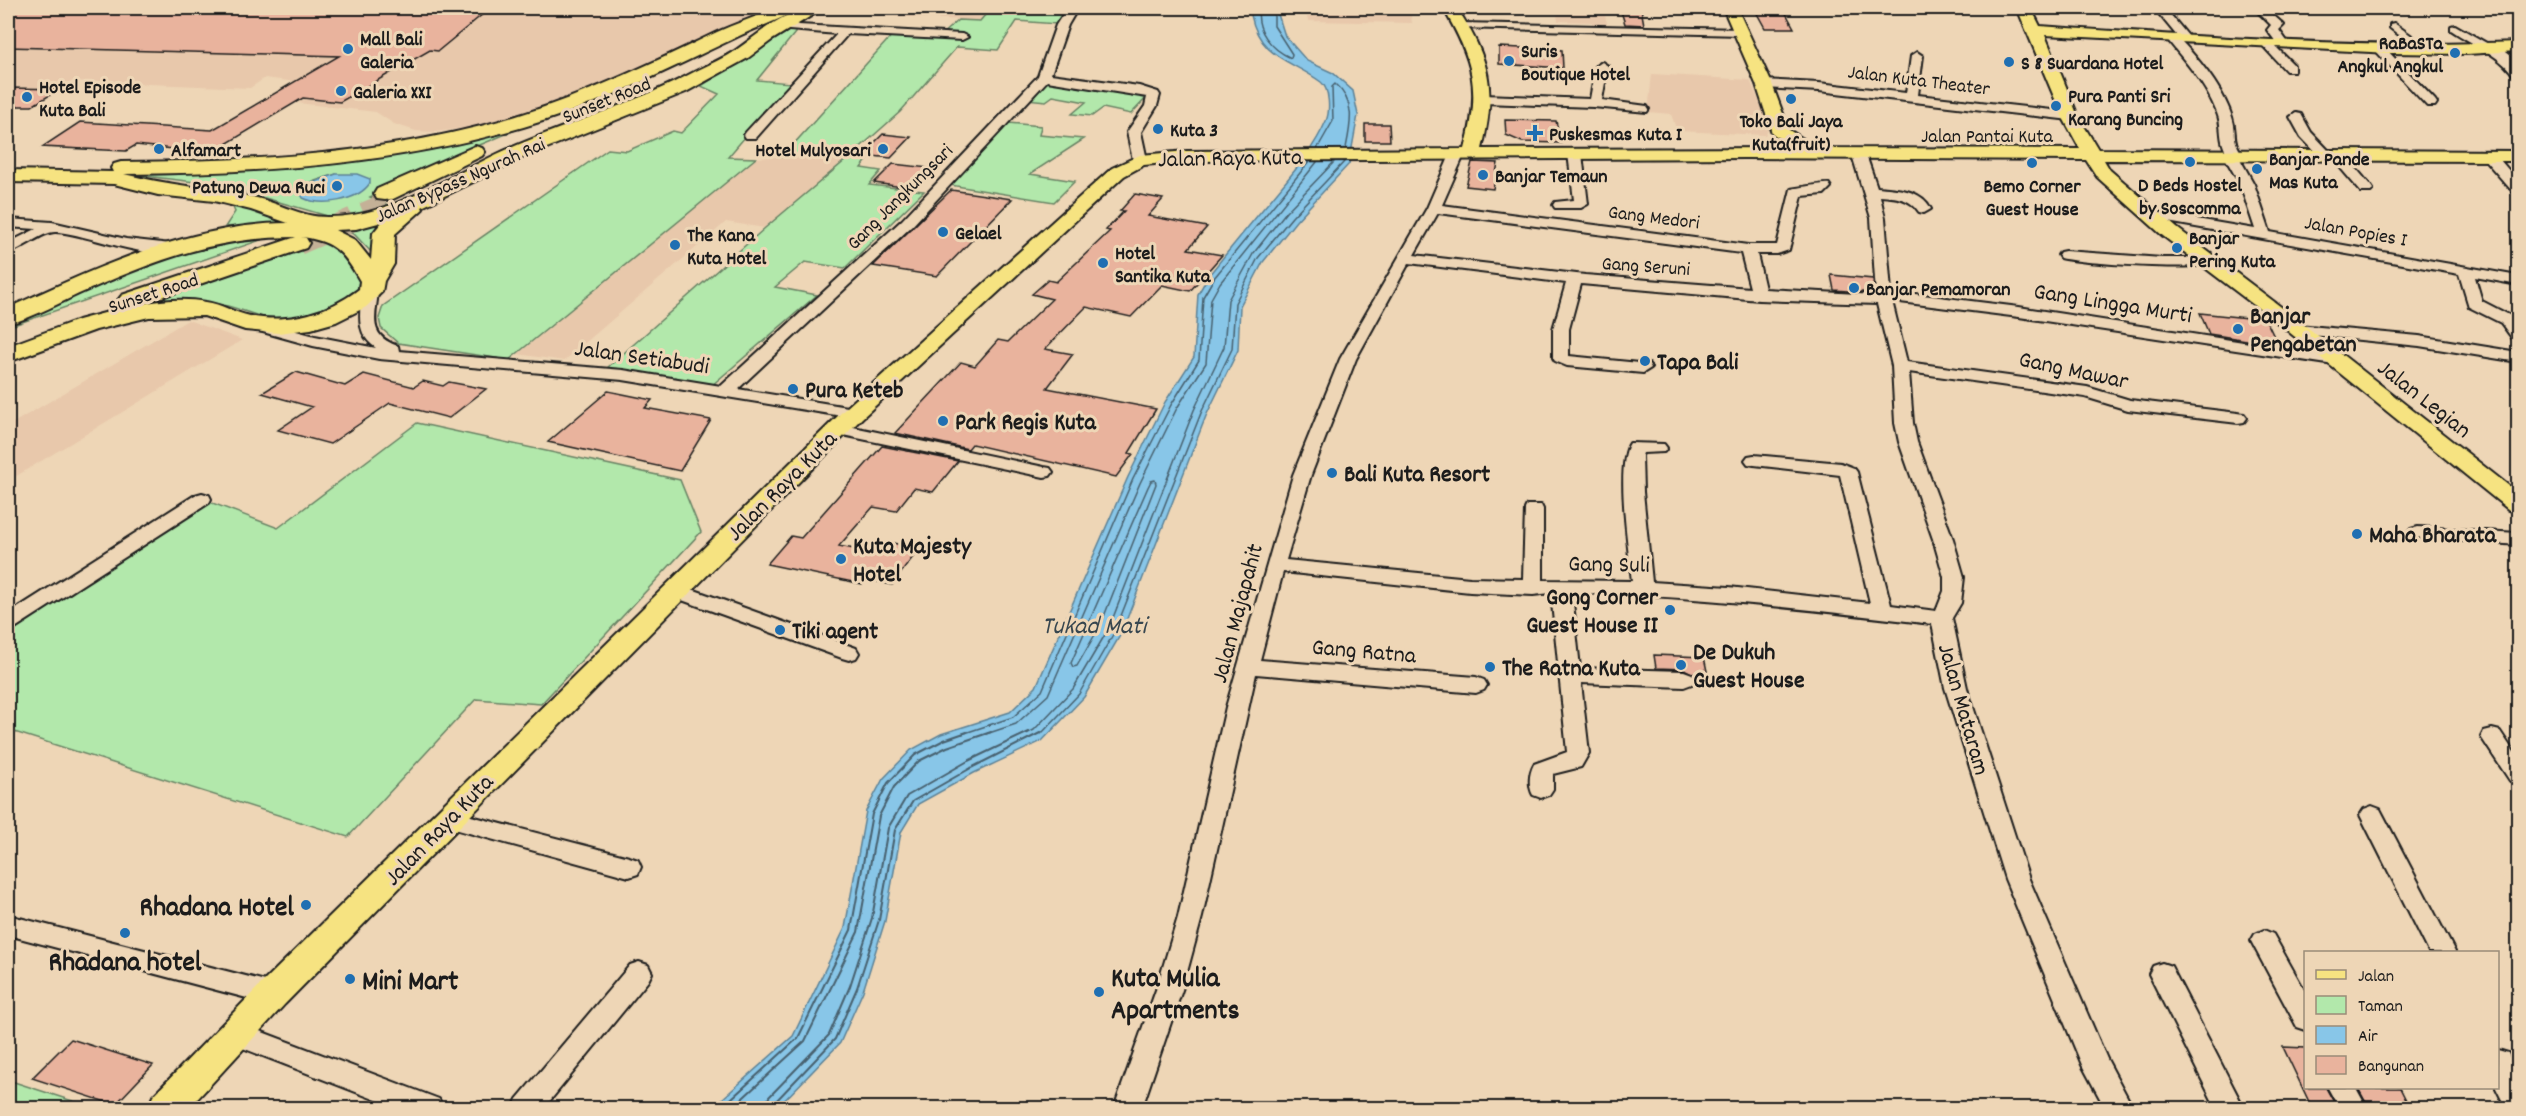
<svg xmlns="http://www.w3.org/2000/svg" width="2526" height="1116" font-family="Dekko,sans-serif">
<rect width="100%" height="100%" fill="#eed6b6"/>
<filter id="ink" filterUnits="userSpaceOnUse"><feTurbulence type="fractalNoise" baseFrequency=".0167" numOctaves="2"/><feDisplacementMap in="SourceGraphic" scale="12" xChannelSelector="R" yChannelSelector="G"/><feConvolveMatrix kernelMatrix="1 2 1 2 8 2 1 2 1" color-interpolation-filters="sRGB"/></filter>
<g filter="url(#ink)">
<path fill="#e8c8ab" d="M8,8H776L570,103L498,124L435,132L416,131L394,124L376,112L298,103L328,86L265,78L250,88L73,81L60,89L8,88Z
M835,8H991L980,21L825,12Z
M1305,8H1410L1412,23L1308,21Z
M1556,8H1603L1608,27L1594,29L1592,22L1558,21Z
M1652,74L1750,80L1768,122V129L1765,135L1677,131L1671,114L1648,112Z
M855,152L765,228L726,222L564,361L518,354L756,158Z
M188,320L242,340L8,481V426Z"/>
<path fill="#b2e8ab" stroke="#678264" stroke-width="1.5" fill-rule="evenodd" d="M991,8H1068L1057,24L1017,21L998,50L957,47L900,112L855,152L869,158L861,168L881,171L869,185L924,191L845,268L805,262L775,287L817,295L711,386L607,368L765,228L854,153L782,157L895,32L941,35L958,20L980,21Z
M790,30L795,31V33L757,80L791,83L728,157L756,158L509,360L398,343L381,328L379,318L383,306L608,149L627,151L673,131L681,133L719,94L701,86Z
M1046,79L1149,95L1131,114L1103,108L1092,116L1072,114L1086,102L1053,96L1046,101L1026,99Z
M532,123L456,155L370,197L395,208L368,216L331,217L220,185L111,172C209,174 306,172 403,154C446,147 489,134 532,123ZM336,174L359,193L338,200L302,190L315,181Z
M1008,123L1041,126L1039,135L1084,139L1030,174L1075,181L1054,202L950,185Z
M232,205L293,222L225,227L235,212Z
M378,222L373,234L372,253L354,234L323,226Z
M284,231C326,235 336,238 361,272L355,300C334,312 301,325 276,320C256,317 238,307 218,304C184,299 150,304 117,310L308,245L284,232L8,327V324C97,284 184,235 284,231Z
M417,423L680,480L701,532L541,704L476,699L348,837L8,730V632L202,499L278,528Z
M8,1080L94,1108H8Z"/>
<path fill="#88c6e8" stroke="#5d8296" stroke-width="1.5" d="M1255,8H1281L1278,14L1285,36L1307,61L1333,73L1353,91L1358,115L1349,164L1296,221L1263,262L1240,306L1238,350L1206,416L1121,634L1084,697L1042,741L974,773L918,804L901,832L885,921L863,991L840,1043L777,1108H712L793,1036L845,928L866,811L883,779L911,750L941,734L1010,712L1036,687L1128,477L1165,402L1194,357L1198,294L1209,275C1230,249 1251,223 1273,197C1292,174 1314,149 1326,121C1330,112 1330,89 1321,82C1291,60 1260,58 1251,15Z
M336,174H357L370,179V183C358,201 322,207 303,198L301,194L307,185Z"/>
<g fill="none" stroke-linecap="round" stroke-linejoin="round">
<path stroke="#47606e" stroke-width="1.5" d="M1259,8C1255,30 1271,49 1291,58L1292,54L1274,26V8
M1317,149L1333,121L1332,87L1335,84C1356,102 1351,123 1346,148
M1155,480L1156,484L1101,624L1077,666L1073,667L1071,663L1148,487L1151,481Z
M962,734L1013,717L1042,691L1133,479L1171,405L1199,360L1203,297L1214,278L1309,162
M986,734L1016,724L1048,695L1140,483L1177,408L1206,363L1211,299L1220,283L1317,162
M1026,734L1034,730L1073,689L1109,628L1194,410L1224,347L1228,300L1253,254L1286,212L1334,162
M1041,734L1079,694L1115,631L1201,413L1232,349L1235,303L1258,258L1292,217L1344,162"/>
<path stroke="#47606e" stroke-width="2" d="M721,1108L798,1038L851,930L872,814L888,783L915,755L944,740L967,732
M732,1108L805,1041L858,932L879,816L894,787L919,761L947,747L991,732
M766,1108L769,1097L829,1035L850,986L872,918L888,828L907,796L968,761L1029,732
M773,1108L775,1102L835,1039L857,988L879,920L895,830L913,801L971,768L1042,732"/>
</g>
<path fill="#e9b39d" stroke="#1c1c1c" stroke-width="1.5" d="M8,8H324L323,9L378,10L376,12L483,14L438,51L430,50L340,102L303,98L211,153L136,145L126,151L42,147L80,122L212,130L339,56L8,47Z
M1620,8H1641L1644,25L1625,24Z
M1754,8H1783L1794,28H1765Z
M1499,47L1562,50L1563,68L1499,64Z
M8,88L60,89L32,106H8Z
M1505,120L1556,121L1561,143L1522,142L1506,135Z
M1365,124H1389L1390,141H1365Z
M883,134L911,137L891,158L862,155Z
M1472,162L1498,163L1493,189L1466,186Z
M893,164L929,168L910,188L874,183Z
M951,190L1012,199L937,276L873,266Z
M1135,194L1163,199L1148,216L1207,227L1188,249L1222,255L1190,291L1162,285L1131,317L1086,307L1045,349L1073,354L1047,388L1156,409L1129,453L1133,454L1116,477L972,444L968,449L895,433L961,362L975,366L998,340L1008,342L1052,299L1032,294L1048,280L1056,282L1110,231L1106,230L1124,211H1120Z
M1831,275L1873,279L1874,293L1834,290Z
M2200,313L2266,320L2278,345L2209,334Z
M296,372L345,386L364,374L414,387L423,381L443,386L449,382L486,389L449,418L390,403L330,444L278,430L312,407L262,393Z
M608,391L652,400L645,408L711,420L680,471L548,442Z
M882,446L958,461L933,492L914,488L896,511L873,507L839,546L879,554L889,542L919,549L892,585L866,579L862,584L767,564L791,536L801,538Z
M1654,655L1704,657L1708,676L1695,675L1684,669L1656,668Z
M71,1039L153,1065L115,1105L32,1078Z
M2283,1047L2306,1048V1088H2326L2337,1108H2312Z
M2358,1088H2400L2410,1108H2369Z"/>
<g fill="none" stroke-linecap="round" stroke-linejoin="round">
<path stroke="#c4b197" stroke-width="24" stroke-dasharray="24 12" stroke-linecap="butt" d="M298,243L391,203"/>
<g stroke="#1c1c1c" stroke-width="4">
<path id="minor" d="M1067,8H1078L1068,25L1051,74L1139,86L1158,92L1160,95L1157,106L1141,132L1147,160L1140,164L1133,160L1127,132L1145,106L1147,97L1047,81L912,226L738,389L854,408L860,409L863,413L860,417L854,418L623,380L379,359L313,346L252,329L250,326L258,321L315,336L376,348C355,334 360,314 362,292L370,287L378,292C375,319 368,335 398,346L399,351L623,370L721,386L902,220L1038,76L1056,25Z
M1839,8H1851L1852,9L1846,12Z
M2154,8H2165L2189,37V41L2182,42C2201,62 2223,89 2232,117C2238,135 2230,138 2244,156L2240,159L2254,184L2270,232L2518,276V285L2475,277L2482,301L2513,317L2518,325V340L2512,338L2501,323L2469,307L2459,274L2145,218L2143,215L2150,211L2255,229L2240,184L2224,156L2227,153C2218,140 2223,127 2217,113C2206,84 2186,63 2167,39L2169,37L2177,36Z
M2254,8H2265L2282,23L2284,25L2279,30L2289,44L2287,46H2279L2267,30L2271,25Z
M1461,23L1742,29L1748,32L1742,35L1457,28L1455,26Z
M2394,23L2426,46V50H2418L2390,28V24Z
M781,24L962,34L968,37L962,40L848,34L756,138H746L744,135L746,132L837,34L777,29V25Z
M2455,25L2490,45C2498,45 2516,57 2518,66C2519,69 2518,73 2518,77L2514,76C2499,54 2473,45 2451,30V26Z
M2266,40L2270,41L2294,65V71H2286L2262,45V41Z
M2379,44L2383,46L2435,100L2437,103L2435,106H2427L2375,50V46Z
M1917,52L1923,56L1918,95L2070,112L2076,116L2070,120L1819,91L1764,88L1758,84L1764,80L1819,83L1906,93L1911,56Z
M1602,62L1608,66L1602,100L1647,106L1649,109L1647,112L1593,107L1483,103L1477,99L1483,95L1590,99L1596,66Z
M2296,113L2301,114L2311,132L2332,154L2343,153L2371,186L2373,189L2371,192H2361L2332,158L2322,159L2301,137L2290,117Z
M1575,150L1582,154L1588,204L1581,208H1555L1553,205L1555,202L1574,200L1568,154Z
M1457,151L1464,155L1442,205L1748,245H1777L1791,189C1797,188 1825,183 1829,184L1831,187L1824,194L1802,196L1789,250L1777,254H1757L1765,289L1876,295L1871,218L1852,155L1859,151L1866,155L1877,187C1896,189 1922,189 1931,209L1924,213L1919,212C1910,198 1896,197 1880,196L1885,218L1891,291L2019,307L2340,357L2342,360L2334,365L2019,317L1892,301L1907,362L2087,387L2130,400L2238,413L2244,414L2247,418L2244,422L2238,423L2128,410L2085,397L1909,372L1913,423L1917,442L1953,539L1964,577L1961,603L1952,618L1967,688L2029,879L2107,1059L2133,1108H2105L2082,1065L2005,879L1945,688L1932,624C1812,610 1693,595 1572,593L1580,668L1684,671L1692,674L1695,679L1692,684L1684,687L1581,683L1589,753L1581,767L1553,774V789L1549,795L1541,798L1533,795C1528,786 1529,773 1534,764L1567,752L1551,593L1533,595L1470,592L1283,572L1260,660L1476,677L1484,680L1487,685L1484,690L1476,693L1256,674L1202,917L1183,987L1142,1108H1114L1157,987L1178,917L1226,707L1293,475L1340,359L1427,208L1450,155ZM1438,213L1741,253L1750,288L1585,275L1414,255ZM1409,263L1566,283L1553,329V358L1555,361L1567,366L1643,373L1651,368L1649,364L1569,356V329L1581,284L1759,300L1877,304L1892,366L1895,423L1899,442L1933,539L1944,577V591L1936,611L1891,605L1857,472L1854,468L1841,463L1754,455L1748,456L1745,460L1748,464L1754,465L1840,475L1870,603L1729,587L1652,582L1643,492L1642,456L1643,453L1664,452L1667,448L1664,444L1630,443C1615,465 1629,552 1632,581L1543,580V509L1541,505H1527L1525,509L1523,579L1470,578L1286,560L1311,475L1356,359Z
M2489,152L2494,153L2518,181V193L2513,192L2484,159L2482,156Z
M8,219L52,222L126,239L171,244L178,248C162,266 79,231 55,232C42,232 22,250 8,253V243L36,229L8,227Z
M2065,251L2162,258H2208L2215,262C2207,272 2078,263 2060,258L2058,255L2060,252Z
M2298,325L2419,336L2518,352V362L2419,346L2292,333L2290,330Z
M839,424L1044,467L1050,468L1053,472L1050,476L1044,477L833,433L830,429L833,425Z
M202,493L209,495L211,499L209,503L15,628L8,630V614L195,495Z
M2418,527L2518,533V545L2411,537L2408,533L2411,529Z
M675,583L856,648L859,653L856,658L849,660L842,658L668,595L665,590L668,585Z
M2492,729L2500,731L2518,758V783L2510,781L2481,737L2484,731Z
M2372,806L2380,809L2455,952H2429L2360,815L2364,809Z
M448,810L629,857L638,860L641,867L638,874L629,877L440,825L436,819L440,813Z
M8,915L273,983L282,986L286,994L282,1002L273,1005L8,935Z
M2264,930L2273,934L2306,993V1030L2297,1027L2251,941L2255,934Z
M639,962L648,965L652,973L648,981L544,1108H513L517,1099L630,965Z
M2162,963L2171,966L2244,1108H2216L2149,974L2153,966Z
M236,1022L439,1099L443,1108H397L227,1042L223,1034L227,1026Z
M2498,1050L2508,1053L2518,1076V1108H2506L2496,1088Z
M2328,1088H2356L2367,1108H2339Z"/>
</g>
<g stroke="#1c1c1c" stroke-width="4">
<path id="major" d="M1443,8H1457C1490,60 1497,88 1482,149L1793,148L1772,133L1756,84L1723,8H1737L1772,84L1789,130L1817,148L2080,149L2062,116L2017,8H2031L2040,26L2068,28C2218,38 2369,48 2518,42V51L2467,54L2390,53L2045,35L2078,116L2098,149L2518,151V161L2104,160L2110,170L2177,228L2293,316L2518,493V512L2509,510L2279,324L2163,236L2097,177L2086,160L1746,158L1187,161L1144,165L1124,176L862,418L285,1004L189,1108H148L153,1096L261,984L846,408L1112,168L1140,155L1187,151L1465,149C1481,89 1474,61 1443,8Z"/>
</g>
<g stroke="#1c1c1c" stroke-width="4">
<path id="highway" d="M776,8H791L793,10L783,17C766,25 749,31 733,39C671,68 611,99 546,120C409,164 267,173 124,174C167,185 211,188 253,197C279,203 301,217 327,217C392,218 451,174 508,149C570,122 637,103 696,71C710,64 724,58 736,50C762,32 791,4 824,8L772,40L748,58L686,92L522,158L422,207L423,209L395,234L394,264L384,281L382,292L366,307L336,322L311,329L278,333L245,330L204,316L149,317L96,330L8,362V346L78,320L127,307L122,305L118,300L122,295L296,237C218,237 159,259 88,290C62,301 36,317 8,324V308C97,268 188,224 288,223L251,210L214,201L158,195L114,184L8,182V170L113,172L111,168L114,164L121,162C242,161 364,156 481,126C564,105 640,69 717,32C736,23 757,17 776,8ZM382,222L373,233L371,260L355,240L335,230L356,229ZM301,237C335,241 344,253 360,281L359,289C328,313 288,324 250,316C235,313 221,304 206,302C185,298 162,300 141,304L306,248L309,243L306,238Z
M475,146L482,148L485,152L482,156L393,199L385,200L377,199L374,194L377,189Z"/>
</g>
<use href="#minor" fill="#eed6b6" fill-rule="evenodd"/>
<use href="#major" fill="#f6e381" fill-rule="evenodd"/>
<use href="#highway" fill="#f6e381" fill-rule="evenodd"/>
</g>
</g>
<g fill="#1f6fb2" stroke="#eed6b6" stroke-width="2">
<circle cx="348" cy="49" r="6"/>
<circle cx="2455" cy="53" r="6"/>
<circle cx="1509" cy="61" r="6"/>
<circle cx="2009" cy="62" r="6"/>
<circle cx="341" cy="91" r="6"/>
<circle cx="27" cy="97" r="6"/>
<circle cx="1791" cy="99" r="6"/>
<circle cx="2056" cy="106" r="6"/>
<circle cx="1158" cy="129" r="6"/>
<path d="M1532 124h6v6h6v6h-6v6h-6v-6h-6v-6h6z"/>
<circle cx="159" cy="149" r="6"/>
<circle cx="883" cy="149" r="6"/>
<circle cx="2190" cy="162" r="6"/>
<circle cx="2032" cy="163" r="6"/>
<circle cx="2257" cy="169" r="6"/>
<circle cx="1483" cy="175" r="6"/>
<circle cx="337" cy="186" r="6"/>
<circle cx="943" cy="232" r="6"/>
<circle cx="675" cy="245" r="6"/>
<circle cx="2177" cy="248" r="6"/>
<circle cx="1103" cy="263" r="6"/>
<circle cx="1854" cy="288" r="6"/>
<circle cx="2238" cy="329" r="6"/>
<circle cx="1645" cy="361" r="6"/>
<circle cx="793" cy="389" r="6"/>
<circle cx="943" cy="421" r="6"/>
<circle cx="1332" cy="473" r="6"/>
<circle cx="2357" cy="534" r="6"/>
<circle cx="841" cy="559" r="6"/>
<circle cx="1670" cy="610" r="6"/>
<circle cx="780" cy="630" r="6"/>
<circle cx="1681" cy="665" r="6"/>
<circle cx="1490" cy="667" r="6"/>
<circle cx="306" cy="905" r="6"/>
<circle cx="125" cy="933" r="6"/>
<circle cx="350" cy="979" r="6"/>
<circle cx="1099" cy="992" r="6"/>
</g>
<g text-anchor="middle" stroke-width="6" stroke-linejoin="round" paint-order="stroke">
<g font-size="20" font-weight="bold" fill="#1c1c1c" stroke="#eed6b6" text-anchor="start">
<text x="360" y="45">Mall Bali<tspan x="360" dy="23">Galeria</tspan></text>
<text x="2443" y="49" text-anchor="end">RaBaSTa<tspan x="2443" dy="23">Angkul Angkul</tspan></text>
<text x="1521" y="57">Suris<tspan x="1521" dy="23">Boutique Hotel</tspan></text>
<text x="2021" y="69">S 8 Suardana Hotel</text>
<text x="39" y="93">Hotel Episode<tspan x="39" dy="23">Kuta Bali</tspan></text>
<text x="353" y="98">Galeria XXI</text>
<text x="2068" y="102">Pura Panti Sri<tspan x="2068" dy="23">Karang Buncing</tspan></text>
<text x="1791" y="127" text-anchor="middle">Toko Bali Jaya<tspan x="1791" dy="23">Kuta(fruit)</tspan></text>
<text x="1170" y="136">Kuta 3</text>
<text x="1549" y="140">Puskesmas Kuta I</text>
<text x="171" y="156">Alfamart</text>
<text x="871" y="156" text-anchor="end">Hotel Mulyosari</text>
<text x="2269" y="165">Banjar Pande<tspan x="2269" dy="23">Mas Kuta</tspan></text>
<text x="1495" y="182">Banjar Temaun</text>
<text x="2190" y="191" text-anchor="middle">D Beds Hostel<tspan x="2190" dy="23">by Soscomma</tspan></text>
<text x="2032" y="192" text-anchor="middle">Bemo Corner<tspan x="2032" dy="23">Guest House</tspan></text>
<text x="325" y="193" text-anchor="end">Patung Dewa Ruci</text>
<text x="955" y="239">Gelael</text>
<text x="687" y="241">The Kana<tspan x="687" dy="23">Kuta Hotel</tspan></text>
<text x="2189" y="244">Banjar<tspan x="2189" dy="23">Pering Kuta</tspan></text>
<text x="1115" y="259">Hotel<tspan x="1115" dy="23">Santika Kuta</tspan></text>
<text x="1866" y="295">Banjar Pemamoran</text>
</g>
<g font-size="20" fill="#1c1c1c" stroke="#eed6b6">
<text transform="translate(1919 79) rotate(7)" y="7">Jalan Kuta Theater</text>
<text transform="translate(606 99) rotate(-22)" y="7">Sunset Road</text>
<text x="1987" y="142">Jalan Pantai Kuta</text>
<text transform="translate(460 179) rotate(-24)" y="7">Jalan Bypass Ngurah Rai</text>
<text transform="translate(899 196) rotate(-45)" y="7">Gang Jangkungsari</text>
<text transform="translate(1654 216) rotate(7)" y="7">Gang Medori</text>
<text transform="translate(2356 230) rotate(10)" y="7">Jalan Popies I</text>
<text transform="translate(1646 265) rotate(4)" y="7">Gang Seruni</text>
<text transform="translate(153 292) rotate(-18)" y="7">Sunset Road</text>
</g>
<g font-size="24" fill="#1c1c1c" stroke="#eed6b6">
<text transform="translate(1230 157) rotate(-1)" y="8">Jalan Raya Kuta</text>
<text transform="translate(2113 302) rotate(9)" y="8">Gang Lingga Murti</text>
<text transform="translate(642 356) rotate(8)" y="8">Jalan Setiabudi</text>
<text transform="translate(2074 369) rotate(12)" y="8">Gang Mawar</text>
<text transform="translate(2425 398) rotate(38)" y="8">Jalan Legian</text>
<text transform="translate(781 485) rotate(-45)" y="8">Jalan Raya Kuta</text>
<text transform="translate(1609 563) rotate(1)" y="8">Gang Suli</text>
<text transform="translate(1236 613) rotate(-75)" y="8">Jalan Majapahit</text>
<text transform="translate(1364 650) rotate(5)" y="8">Gang Ratna</text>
<text transform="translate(1965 709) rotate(74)" y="8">Jalan Mataram</text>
<text transform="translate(438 829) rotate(-46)" y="8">Jalan Raya Kuta</text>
</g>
<g font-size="24" font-weight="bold" fill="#1c1c1c" stroke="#eed6b6" text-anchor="start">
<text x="2250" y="323">Banjar<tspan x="2250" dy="28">Pengabetan</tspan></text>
<text x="1657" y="369">Tapa Bali</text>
<text x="805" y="397">Pura Keteb</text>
<text x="955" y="429">Park Regis Kuta</text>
<text x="1344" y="481">Bali Kuta Resort</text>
<text x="2369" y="542">Maha Bharata</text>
<text x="853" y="553">Kuta Majesty<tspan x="853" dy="28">Hotel</tspan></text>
<text x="1658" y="604" text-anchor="end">Gong Corner<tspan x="1658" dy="28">Guest House II</tspan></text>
<text x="792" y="638">Tiki agent</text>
<text x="1693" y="659">De Dukuh<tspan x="1693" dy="28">Guest House</tspan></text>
<text x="1502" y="675">The Ratna Kuta</text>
</g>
<g font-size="26" font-style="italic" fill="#37464f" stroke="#eed6b6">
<text x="1094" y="633">Tukad Mati</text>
</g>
<g font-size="28" font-weight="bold" fill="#1c1c1c" stroke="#eed6b6" text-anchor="start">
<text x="294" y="915" text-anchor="end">Rhadana Hotel</text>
<text x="125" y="970" text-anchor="middle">Rhadana hotel</text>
<text x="1111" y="986">Kuta Mulia<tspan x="1111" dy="32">Apartments</tspan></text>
<text x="362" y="989">Mini Mart</text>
</g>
</g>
<rect width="2526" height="1116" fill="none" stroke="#eed6b6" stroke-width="30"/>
<rect x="15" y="15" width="2496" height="1086" fill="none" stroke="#1c1c1c" stroke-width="2" filter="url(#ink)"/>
<rect x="2304" y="951" width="195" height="138" fill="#eed6b6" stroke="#9a8c78" stroke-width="1.5"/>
<rect x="2316" y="970" width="30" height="9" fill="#f6e381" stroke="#9a8c78" stroke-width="1.5"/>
<text x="2358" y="981" font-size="18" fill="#1c1c1c">Jalan</text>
<rect x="2316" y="996" width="30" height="18" fill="#b2e8ab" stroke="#9a8c78" stroke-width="1.5"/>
<text x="2358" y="1011" font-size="18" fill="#1c1c1c">Taman</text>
<rect x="2316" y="1026" width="30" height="18" fill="#88c6e8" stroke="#9a8c78" stroke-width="1.5"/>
<text x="2358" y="1041" font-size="18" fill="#1c1c1c">Air</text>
<rect x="2316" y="1056" width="30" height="18" fill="#e9b39d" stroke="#9a8c78" stroke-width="1.5"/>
<text x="2358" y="1071" font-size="18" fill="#1c1c1c">Bangunan</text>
</svg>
